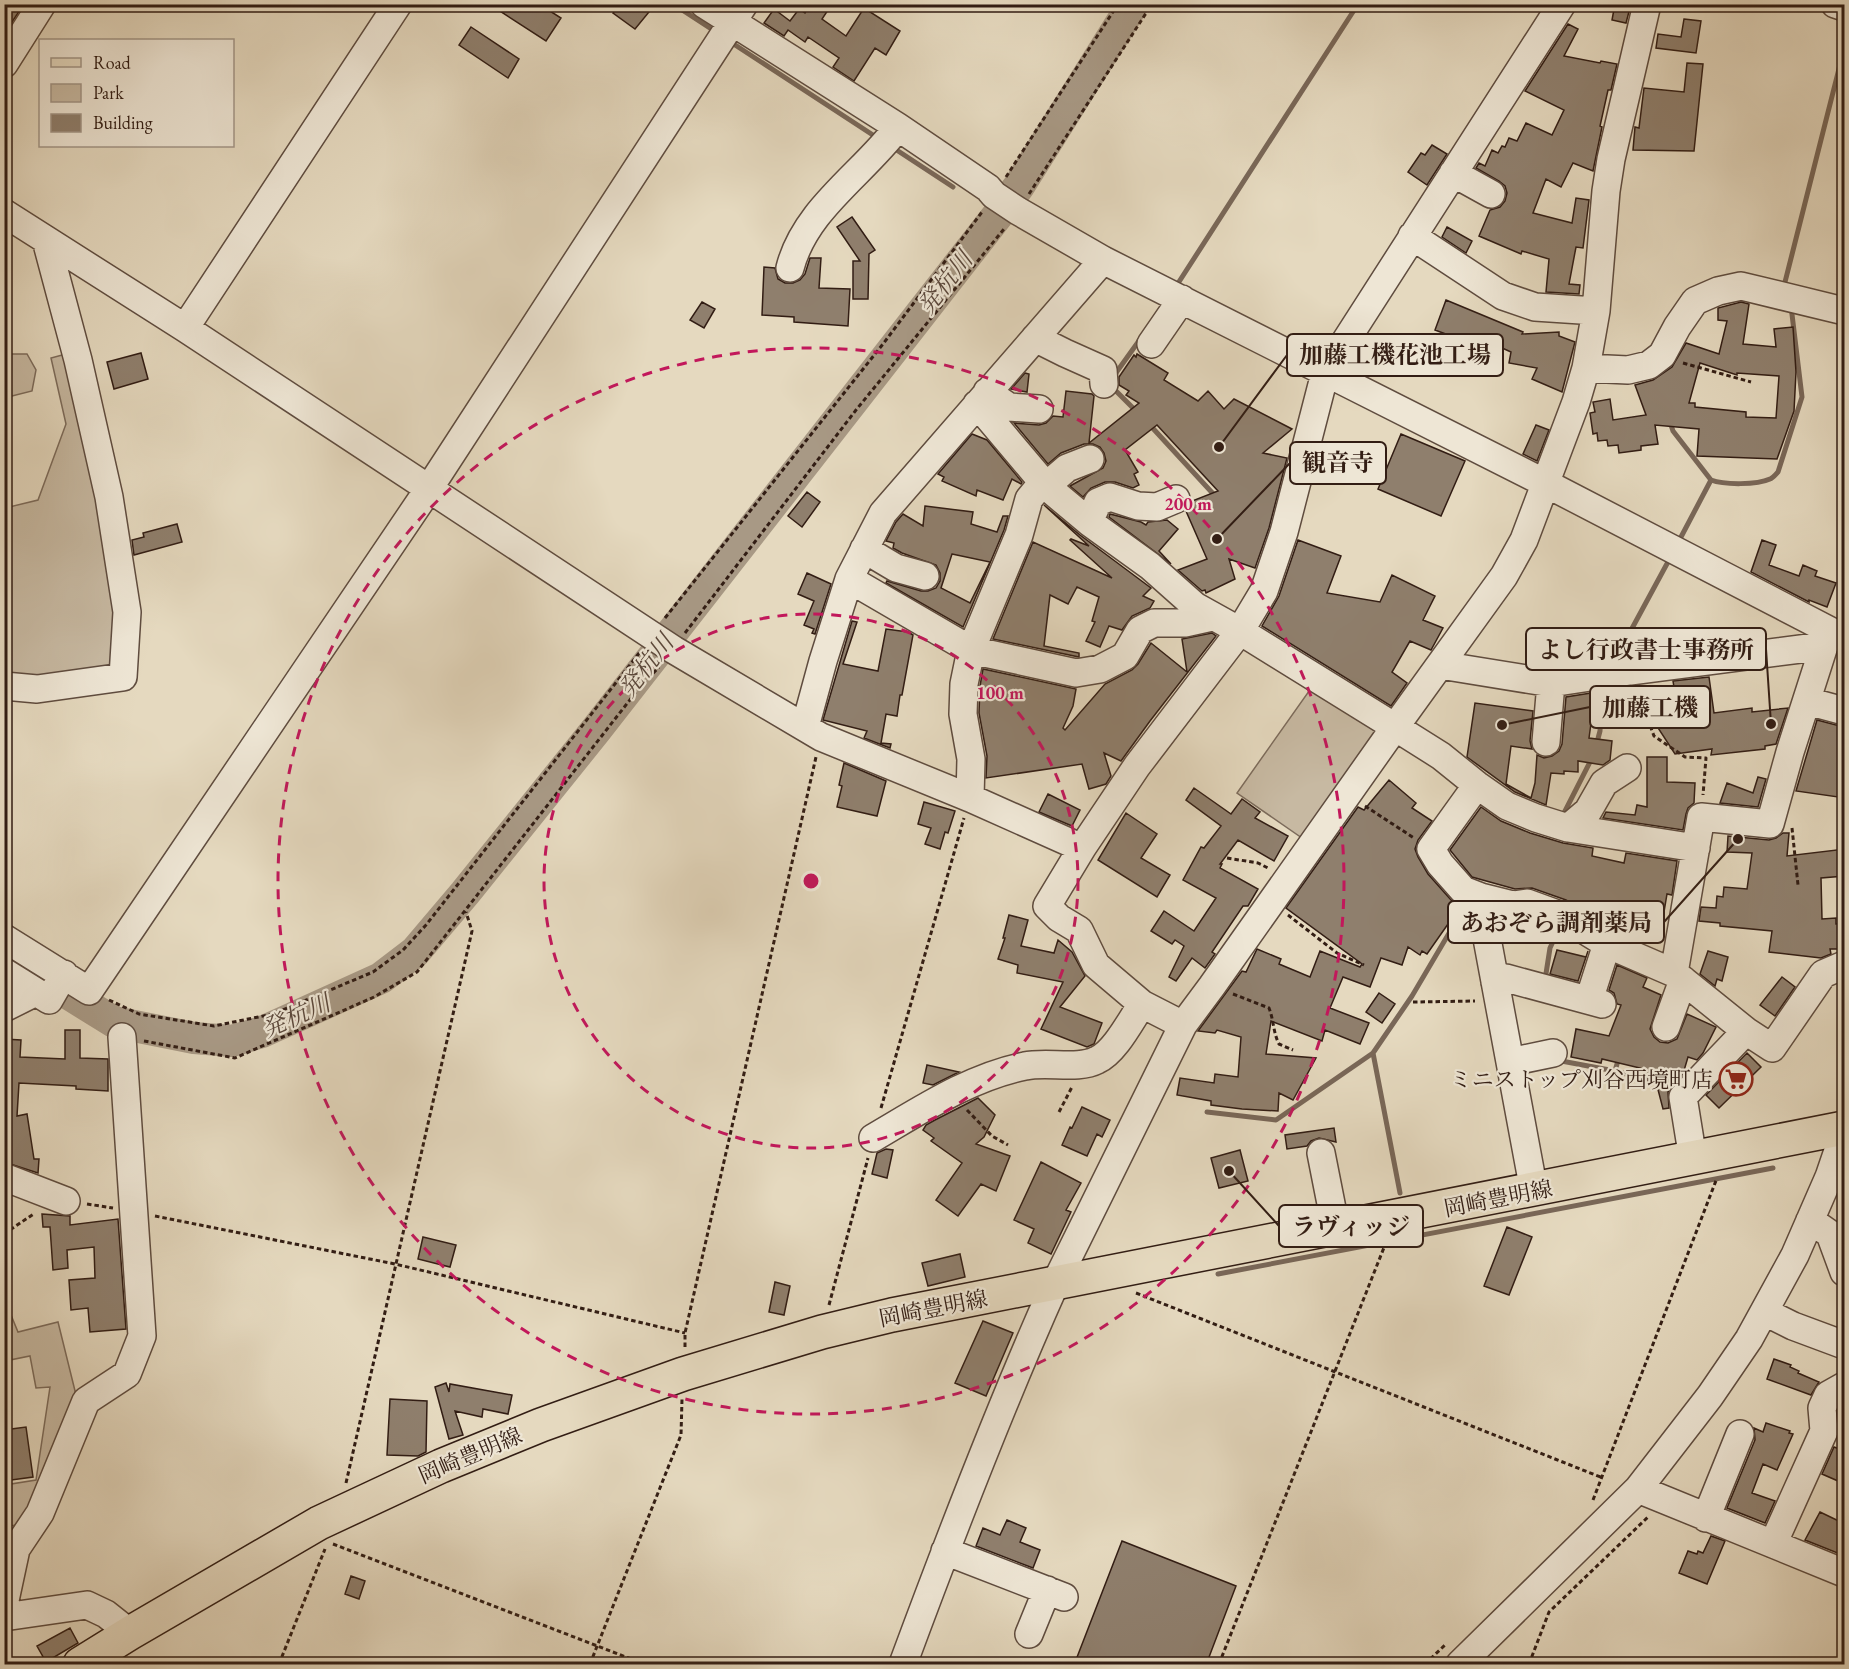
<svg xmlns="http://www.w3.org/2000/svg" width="1849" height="1669" font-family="'EB Garamond','Noto Serif JP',serif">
<rect width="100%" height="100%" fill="#e5d9bf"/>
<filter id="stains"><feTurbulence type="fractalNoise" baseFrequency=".00333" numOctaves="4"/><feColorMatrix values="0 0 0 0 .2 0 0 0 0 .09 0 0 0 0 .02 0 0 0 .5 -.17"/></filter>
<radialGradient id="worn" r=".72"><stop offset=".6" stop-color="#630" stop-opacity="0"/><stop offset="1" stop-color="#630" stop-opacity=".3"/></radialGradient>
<path fill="#c7b9a2" stroke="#7c6b5b" stroke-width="1.5" d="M4,354H27L36,370L32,391L12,396H5Z
M66,354L98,494L116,612L112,667L40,678L5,675V526L9,507L38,500L66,424L51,358Z
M1314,684L1378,731L1302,838L1237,793Z
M4,1298L18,1332L58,1322L78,1403L25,1524L9,1526L5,1485L36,1480L50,1387L36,1388L30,1356L5,1361Z"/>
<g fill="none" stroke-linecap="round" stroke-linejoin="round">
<path stroke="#796758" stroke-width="5" d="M673,4L716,32
M729,41L879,139
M892,147L953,187
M996,215L997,216
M1175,288L1358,4
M1785,289L1784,286L1844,49
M1113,377L1141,338
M1112,387L1137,412
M1670,422L1673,431L1711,480L1681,537
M1148,423L1217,498
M1711,480C1724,485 1757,485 1770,479C1773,478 1775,475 1778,472L1802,397L1791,306
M1616,658L1669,560
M1596,746L1600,731L1602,684
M1561,819L1592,758
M1545,980L1550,948L1561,924
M1373,1053L1400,1193
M1619,1057L1615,1071L1662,1083
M1556,1060L1615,1071
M1207,1112L1276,1120L1373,1053L1412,996L1468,901
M1218,1274L1773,1168"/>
<path stroke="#a89985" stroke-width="32" d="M48,981L114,1022L194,1038L232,1041L262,1032L381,978L415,952L465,893L596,730L997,216L1019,186L1133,4"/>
</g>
<path fill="#8f7f6d" stroke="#321d14" stroke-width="1.5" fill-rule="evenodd" d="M4,4H18L22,7L6,31L4,30Z
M489,4H539L561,18L546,41Z
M619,4H638L649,12L635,29L613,13Z
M810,4H832L822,19L846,36L864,8L900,31L886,55L875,48L854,81L833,67L839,58L808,37L805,42L788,30L784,36L764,23L774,9L790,21L799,9L805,13Z
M1615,4H1631L1626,23L1612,20Z
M1684,19L1701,21L1696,53L1656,48L1658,34L1681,37Z
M1568,24L1578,29L1564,56L1600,63L1601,61L1617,64L1611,90H1608L1600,126L1602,127L1593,171L1573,163L1561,187L1546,179L1533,213L1572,223L1576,198L1589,200L1583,248L1576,247L1569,284L1580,285L1579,294L1546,292L1549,259L1522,251L1521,254L1479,236L1490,210L1500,207L1505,201L1507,193L1505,186L1499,181L1476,168L1479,163L1485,166L1492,150L1498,153L1502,146L1505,147L1509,138L1517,141L1526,123L1552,135L1564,110L1525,91Z
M471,27L519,59L508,78L459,45Z
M1687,63L1703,64L1694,151L1633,150L1635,127L1639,128L1644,88L1684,92Z
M1432,145L1447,154L1427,185L1408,172L1421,153L1425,155Z
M852,217L875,250L869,254L868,299H853V261H860L837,227Z
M1447,227L1472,241L1466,253L1442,237Z
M810,258H821L819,288L850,289L848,326L794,322V317L762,315L764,267L775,268L778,279L785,283H793L800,280L805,274Z
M1446,300L1523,332L1522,334L1559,332V336L1575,342L1562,392L1532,379L1537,368L1509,363L1511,352L1489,342L1486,349L1435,330Z
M702,302L715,309L704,328L690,320Z
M1741,302L1749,304L1743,344L1776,347L1774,329L1793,327L1796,372L1794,411L1777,459L1697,456L1699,429L1655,425L1658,444L1641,446V450L1619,453L1618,445L1608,446L1607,440L1598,441L1597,433L1593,434L1590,413L1595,412L1593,402L1610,399L1613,420L1646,415L1635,385L1653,380L1672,367L1686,343L1719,354L1727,321L1718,320V308ZM1700,363L1737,375V373L1779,376L1776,418L1746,417V412L1695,407V403H1689Z
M141,353L148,379L114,389L107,362Z
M1137,354L1168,373L1164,380L1198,401L1208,391L1224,409L1234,399L1292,429L1263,453L1287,458L1269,528L1255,568L1229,559L1235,579L1206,593L1205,590L1202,591L1178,570L1207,559L1186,511L1192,501L1218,491L1157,425L1125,450L1138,472L1134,474L1139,485L1133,488L1115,482H1105L1091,488L1083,497L1070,486L1103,468L1106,461L1104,453L1100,447L1093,444H1084L1061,453L1048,464L1014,423L1039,425L1046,423L1053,416L1063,417L1066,391L1092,394L1094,396L1089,443L1139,403L1126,395L1129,391L1119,385V377L1134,355L1136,357Z
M1025,373L1029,374L1027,392L1011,389Z
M1536,425L1549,430L1537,461L1523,454Z
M972,434L987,440L1022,482L1021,484L1012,479L1003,500L977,490L976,496L942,481L944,477L938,474Z
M1401,434L1465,461L1441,516L1378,489Z
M807,492L820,502L802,527L788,516Z
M1044,505L1080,535L1151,588L1143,596L1154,601L1150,608L1132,616L1122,630L1109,626L1100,647L1086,641L1095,622L1092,621L1099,597L1077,587L1068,604L1050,595L1044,646L1079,653V657L993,639L1033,542L1112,578L1070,540L1071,539L1089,546Z
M925,506L973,512L971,524L997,532L1003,516H1008L1004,530L963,627L886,583L887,581L921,591H928L936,588L940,581V573L936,565L902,553L893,548L894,543L886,541L896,522L903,514L923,526ZM952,554L990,562L970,603L941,588Z
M1110,514L1141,522L1146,525L1148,522L1167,520L1178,529L1159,551L1171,564L1109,517Z
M177,524L182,542L134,555L132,540L144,537L143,533Z
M1298,540L1341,556L1327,593L1380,602L1392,575L1435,596L1423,620L1443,628L1431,650L1410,641L1392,672L1407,683L1391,706L1262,626L1279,596Z
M1762,540L1776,545L1769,565L1799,576L1803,565L1817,571L1815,576L1836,583L1827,607L1809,600V602L1751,572Z
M807,573L831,584L815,634L812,633L814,629L804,625L814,601L798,594Z
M852,621L857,622L843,664L878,671L886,629L908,632L913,635L902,695H900L897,716L886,714L881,743L891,744L890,748L864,738L867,731L823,720Z
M1212,633L1216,636L1150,721L1121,761L1104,753L1111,776L1106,784L1089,789L1082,764L986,778L987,756L979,713L980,686L983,669L1076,689L1073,706L1063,728L1065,730L1105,684L1132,670L1138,664L1151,643L1187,672L1182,639Z
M1709,677L1714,713L1752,708V712L1788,708L1776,744L1765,746V749L1711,755L1712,749L1675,754L1649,714H1654L1653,710L1677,706L1673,681Z
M1591,693L1595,694L1589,738L1612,741L1610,760L1603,765L1578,761V772L1564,771V774L1551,773L1546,805L1515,792L1467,757L1475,703L1533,711L1530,741L1532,749L1511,746L1506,784L1531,798L1535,783L1537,755L1544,758L1552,756L1559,751L1562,744L1566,697Z
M1817,720L1840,726L1845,755V798L1796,791Z
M1647,757H1667V782L1695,783L1694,803L1688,808L1686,814L1683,830L1603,818L1606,812L1635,815L1637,805L1647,807Z
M844,763L886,781L877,816L837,807L842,786L839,785Z
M1758,777L1766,779L1758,807L1720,803L1727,783L1753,793Z
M1389,780L1416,803L1412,808L1432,821L1418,840L1415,849L1418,857L1428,874L1451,900L1459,905L1448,924L1427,954L1422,951L1420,955L1408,947L1402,965L1381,958L1370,987L1343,977L1330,1008L1369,1023L1360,1044L1325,1030L1322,1041L1271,1021L1266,1054L1316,1058L1293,1100L1279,1093L1278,1111L1242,1109L1211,1105V1101L1177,1095L1180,1078L1214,1083L1215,1074L1238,1077L1241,1037L1217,1030L1215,1033L1198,1031L1242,971L1246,972L1257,949L1281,959L1279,964L1310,977L1320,951L1360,967L1362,964L1286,908L1358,807L1364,810Z
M1194,788L1231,814L1242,799L1260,812L1255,818L1288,836L1274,861L1238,840L1220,864H1222L1220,868L1258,889L1248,906H1243L1212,952L1215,954L1205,968L1192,958L1176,981L1169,977L1184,946L1175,940L1172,944L1151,931L1164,911L1194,931L1216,898L1183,880L1201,847L1204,848L1221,826L1186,800Z
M1048,794L1080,810L1072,826L1039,812Z
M924,802L955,811L948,833L945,832L940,849L925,844L931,828L918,824Z
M1481,807L1501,821L1530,833L1563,843L1593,848L1592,856L1624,863L1626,853L1677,861L1672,895L1667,894L1663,918L1596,913L1595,917L1566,900L1532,888L1515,889L1472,877L1450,850Z
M1126,813L1157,834L1141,858L1170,875L1157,897L1098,860Z
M1783,833H1789L1787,856L1845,849V876L1821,878L1822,919L1836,918V924L1845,923V944L1839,945V949H1830L1831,954L1821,958L1769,952L1772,931L1720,926V923L1699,921L1701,907L1716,908L1717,896L1723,897L1724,887L1747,889L1752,853L1727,852L1728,836L1769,840L1776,838Z
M1009,915L1028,920L1021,946L1054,953L1058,940L1072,952L1085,976L1060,1007L1102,1023L1094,1044L1087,1047L1041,1029L1063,982L1017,973L1018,965L998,959L1005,938H1003Z
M1557,950L1586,957L1588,951L1578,981L1550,974Z
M1708,951L1728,957L1722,981L1717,979L1715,986L1700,974Z
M1617,965L1647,978L1643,987L1661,995L1650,1029L1654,1037L1660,1042L1668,1043L1677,1039L1687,1014L1716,1027L1703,1053L1697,1060L1688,1057L1683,1074L1668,1092L1669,1108L1663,1109L1655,1078L1638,1074L1640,1068L1602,1059L1601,1063L1571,1057L1576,1029L1609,1036L1621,1005L1617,1004L1614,993L1609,990Z
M1782,977L1795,987L1775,1016L1760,1005Z
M1379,993L1395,1004L1382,1023L1366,1012Z
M65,1030H80V1058L108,1059V1091L76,1089V1086L19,1083L17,1116L27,1114L34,1159H39L38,1173L4,1162V1039L21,1040L20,1057L65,1059Z
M1747,1053L1761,1067L1719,1108L1706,1095Z
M927,1065L959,1072L933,1085L923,1083Z
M978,1098L995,1115L984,1137L976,1144L1010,1156L996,1191L981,1184L958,1216L936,1200L962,1163L931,1141L934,1138L923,1130L926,1125L935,1120Z
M1082,1107L1110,1120L1102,1137L1097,1134L1087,1156L1062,1145L1070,1127L1072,1128Z
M1334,1128L1336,1142L1319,1138L1311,1141L1307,1146L1287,1149L1285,1135Z
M886,1149L893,1150L887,1178L872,1174L877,1153Z
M1240,1150L1248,1181L1219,1188L1211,1158Z
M1041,1162L1081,1183L1066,1210L1071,1212L1051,1254L1028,1243L1034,1229L1014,1220Z
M42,1214L70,1216V1225L118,1219L126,1329L90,1332L88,1308L71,1310L69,1280L95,1278L94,1247L67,1250L68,1268L53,1270L50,1227H43Z
M1507,1227L1532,1237L1509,1295L1484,1286Z
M423,1237L456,1245L450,1267L418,1259Z
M960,1254L965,1277L928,1286L922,1263Z
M775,1282L790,1286L784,1315L769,1312Z
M983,1321L1013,1333L986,1396L955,1383Z
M1774,1359L1791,1365L1790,1367L1799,1371L1798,1373L1819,1382L1811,1395L1767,1379Z
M446,1383L449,1392L450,1384L512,1395L508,1414L483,1409L482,1417L455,1411L463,1435L449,1439L435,1387Z
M390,1399L427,1401L426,1452L418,1456L387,1455Z
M1766,1423L1790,1431L1789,1433L1793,1434L1777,1470L1763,1464L1752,1493L1775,1501L1765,1523L1727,1508L1755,1440L1754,1428L1763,1432Z
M26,1427L33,1477L4,1481V1430Z
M1834,1447L1845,1451V1484L1822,1474Z
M1820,1512L1845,1524V1556L1805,1540Z
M1007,1520L1026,1528L1020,1542L1040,1550L1033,1568L976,1546L983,1528L1000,1535Z
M1711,1536L1725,1541L1707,1584L1679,1573L1688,1551L1697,1554L1698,1551L1703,1553Z
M1122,1541L1236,1586L1206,1665H1074Z
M351,1576L365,1581L359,1599L345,1594Z
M70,1628L78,1643L46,1662L37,1646Z"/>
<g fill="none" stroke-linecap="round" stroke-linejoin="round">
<g stroke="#5f4c3f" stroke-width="30">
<path id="minor" d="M704,4L898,127L988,188L994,195L1018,211L1103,260L1545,483L1844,638
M1835,4L1844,7
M4,64L42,4
M1453,173L1491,194
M4,213L185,328L674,650L821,737L970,798L1082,848
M1412,236L1503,296L1535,307L1596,311
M790,268C805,209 863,174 898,127
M185,328L398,4
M1035,338L1065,353L1103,370L1104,384
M1151,344L1182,299
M1586,368L1628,370L1649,365L1662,355L1677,327L1695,301L1718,291L1741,286L1844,311
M987,392L1009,407L1039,409
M977,404L1046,486L1089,522L1150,566L1195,606L1240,631L1395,727L1441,756L1477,785L1507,806L1536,818L1568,828L1696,848
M1046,486L1067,468L1090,459
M1089,522L1098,502L1110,497L1138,506L1157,507L1176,499
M864,549L896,568L925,576
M849,579L971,650L1076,673L1100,669L1125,656L1140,630L1154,623H1185L1212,617
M1440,665L1551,683L1630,671L1824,646
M4,686L37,689L123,677L127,612L109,497L78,360L46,240
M1807,701L1844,711
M805,727L823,661L849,579L883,513L1103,260
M1546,742L1551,683
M1477,785L1431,849L1440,864L1463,890L1481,897L1513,905L1527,903L1560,915L1607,944L1674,973L1746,1031
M970,798L971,759L963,714L964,684L971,650L1019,535L1029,499L1043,482
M1568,828L1588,811L1604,783L1627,768
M1481,897L1486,933L1534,1191
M4,938L89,991L428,490L744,4
M4,972L49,1000L64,974
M1674,973L1701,817L1770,824L1790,752L1824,646L1831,632
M1495,982L1506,978L1602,1004
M1589,1000L1607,944
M4,1008L36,992
M1183,1025L1142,1004L1096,965L1079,930L1059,918L1047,906L1082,848L1137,766L1240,631L1264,591L1284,532L1325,373L1562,4
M1666,1027L1683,980
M1510,1062L1553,1053
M873,1138C921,1110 970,1077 1025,1066C1047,1061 1078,1070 1097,1060C1115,1052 1131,1020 1142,1004
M1321,1153L1336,1229
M1693,1159L1683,1097L1746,1031L1772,1048L1823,974L1844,965
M4,1177L66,1201
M1810,1220L1830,1234L1844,1272
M1765,1312L1793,1326L1844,1345
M1638,1489L1844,1573
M1706,1518L1740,1434
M1773,1544L1824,1431L1822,1408L1828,1395L1844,1386
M945,1551L1064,1597
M4,1605L16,1549L40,1513L86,1401L127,1374L142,1336L122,1037
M4,1617L87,1605L106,1614L130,1633
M1029,1634L1047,1590
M903,1664C950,1537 999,1409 1055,1284L1183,1025L1212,986L1395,727L1504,576L1524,540L1576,402L1586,368L1596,311L1606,191L1611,159L1647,4
M1460,1664L1638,1489L1710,1396L1749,1339L1795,1255L1829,1177L1844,1133"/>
</g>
<g stroke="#321d14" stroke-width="36">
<path id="major" d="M80,1664L130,1633L319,1523L441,1466L541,1425L683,1374L822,1332L892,1315L1844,1128"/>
</g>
<path stroke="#321d14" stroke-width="3" stroke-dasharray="4.5 3" stroke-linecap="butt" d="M1006,177L1118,4
M1029,194L1152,4
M1683,363L1751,382
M665,618L883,344L982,212
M685,633L856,410L1004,229
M1637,691L1654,736L1685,757L1706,758L1703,795
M1365,806L1414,838
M1792,828L1798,885
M1227,858L1258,863L1268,868
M1288,915L1337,953L1364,965
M1233,994L1269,1008C1274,1021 1273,1032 1279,1044L1293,1050
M109,1000L139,1014L214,1026L273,1014L373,972L403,950L426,925L640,652
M1413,1002L1475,1001
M144,1041L235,1058L374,997L417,972L640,687L659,667
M881,1108L964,818
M967,1110L992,1136L1008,1145
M1059,1112L1072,1087
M87,1204L113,1208
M155,1216L395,1264L685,1333
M4,1234L35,1213
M1136,1293L1603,1478
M829,1305L868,1158
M685,1347V1333L816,757
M346,1483L472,931L466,912
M1593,1500L1717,1178
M333,1544L644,1664
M279,1664L325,1549
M590,1664L681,1435L682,1399
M1219,1664L1385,1245
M1425,1664L1445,1645
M1529,1664L1549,1612L1648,1517
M1838,1664L1844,1647"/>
<use href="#minor" stroke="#eee6d5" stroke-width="27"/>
<use href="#major" stroke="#e5d9bf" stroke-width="33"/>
</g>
<g fill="none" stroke="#c2185b" stroke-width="3" stroke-dasharray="10 8">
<circle cx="811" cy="881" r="267"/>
<circle cx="811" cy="881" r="533"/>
</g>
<defs>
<g id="supermarket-ring" transform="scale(1.725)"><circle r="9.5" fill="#eee6d5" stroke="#8f2418" stroke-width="1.5"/><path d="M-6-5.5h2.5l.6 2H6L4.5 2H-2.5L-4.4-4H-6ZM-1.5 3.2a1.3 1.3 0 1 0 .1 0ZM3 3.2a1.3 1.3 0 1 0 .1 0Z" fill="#8f2418"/></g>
</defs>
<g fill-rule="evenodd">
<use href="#supermarket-ring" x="1736" y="1079"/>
</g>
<g text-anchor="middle" stroke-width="4.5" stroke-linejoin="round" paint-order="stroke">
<g font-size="22" fill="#321d14" stroke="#eee6d5" text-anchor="end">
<text x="1713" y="1087">ミニストップ刈谷西境町店</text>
</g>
<g font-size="22" fill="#321d14" stroke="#eee6d5">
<text transform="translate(1498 1198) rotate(-11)" y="8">岡崎豊明線</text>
<text transform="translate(933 1308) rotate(-11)" y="8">岡崎豊明線</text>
<text transform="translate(470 1455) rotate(-23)" y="8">岡崎豊明線</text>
</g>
<g font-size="24" font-style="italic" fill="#5b483c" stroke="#eee6d5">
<text transform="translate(945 283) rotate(-52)" y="8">発杭川</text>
<text transform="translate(646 666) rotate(-52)" y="8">発杭川</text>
<text transform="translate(296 1016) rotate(-24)" y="8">発杭川</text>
</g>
</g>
<circle cx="811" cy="881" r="9" fill="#c2185b" stroke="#eee6d5" stroke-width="3"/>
<g font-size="18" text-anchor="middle" font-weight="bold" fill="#c2185b" stroke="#eee6d5" stroke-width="4.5" stroke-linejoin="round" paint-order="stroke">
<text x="1188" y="510">200 m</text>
<text x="1000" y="699">100 m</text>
</g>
<path fill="none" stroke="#321d14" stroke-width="2" d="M1219 447L1287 355M1217 539L1290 463M1771 724L1766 649M1502 725L1590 707M1738 839L1664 922M1229 1171L1279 1226"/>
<g fill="#321d14" stroke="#eee6d5" stroke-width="2">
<circle cx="1219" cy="447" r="6"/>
<circle cx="1217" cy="539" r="6"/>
<circle cx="1771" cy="724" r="6"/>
<circle cx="1502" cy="725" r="6"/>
<circle cx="1738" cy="839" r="6"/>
<circle cx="1229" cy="1171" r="6"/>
</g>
<g fill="#eee6d5" stroke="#321d14" stroke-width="2">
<rect x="1287" y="334" width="216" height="42" rx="6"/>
<rect x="1290" y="442" width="96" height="42" rx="6"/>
<rect x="1526" y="628" width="240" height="42" rx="6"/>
<rect x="1590" y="686" width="120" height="42" rx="6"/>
<rect x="1448" y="901" width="216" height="42" rx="6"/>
<rect x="1279" y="1205" width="144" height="42" rx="6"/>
</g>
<g font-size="24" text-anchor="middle" font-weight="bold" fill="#321d14">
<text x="1395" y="363">加藤工機花池工場</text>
<text x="1338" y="471">観音寺</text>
<text x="1646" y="658">よし行政書士事務所</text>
<text x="1650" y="716">加藤工機</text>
<text x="1556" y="931">あおぞら調剤薬局</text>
<text x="1351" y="1235">ラヴィッジ</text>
</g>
<rect width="1849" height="1669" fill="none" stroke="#e5d9bf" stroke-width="24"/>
<rect x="6" y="6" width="1837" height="1657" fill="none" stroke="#321d14" stroke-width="3"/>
<rect x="12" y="12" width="1825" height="1645" fill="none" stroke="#321d14" stroke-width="1.5"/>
<rect x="39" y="39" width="195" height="108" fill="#eee6d5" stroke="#a39688" stroke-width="1.5"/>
<rect x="51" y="58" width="30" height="9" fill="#e5d9bf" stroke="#a39688" stroke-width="1.5"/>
<text x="93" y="69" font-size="18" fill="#321d14">Road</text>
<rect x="51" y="84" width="30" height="18" fill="#c7b9a2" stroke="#a39688" stroke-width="1.5"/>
<text x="93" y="99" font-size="18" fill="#321d14">Park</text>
<rect x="51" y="114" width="30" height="18" fill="#8f7f6d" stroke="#a39688" stroke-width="1.5"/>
<text x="93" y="129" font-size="18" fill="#321d14">Building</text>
<rect width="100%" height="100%" filter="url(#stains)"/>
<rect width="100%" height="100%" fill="url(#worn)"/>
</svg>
